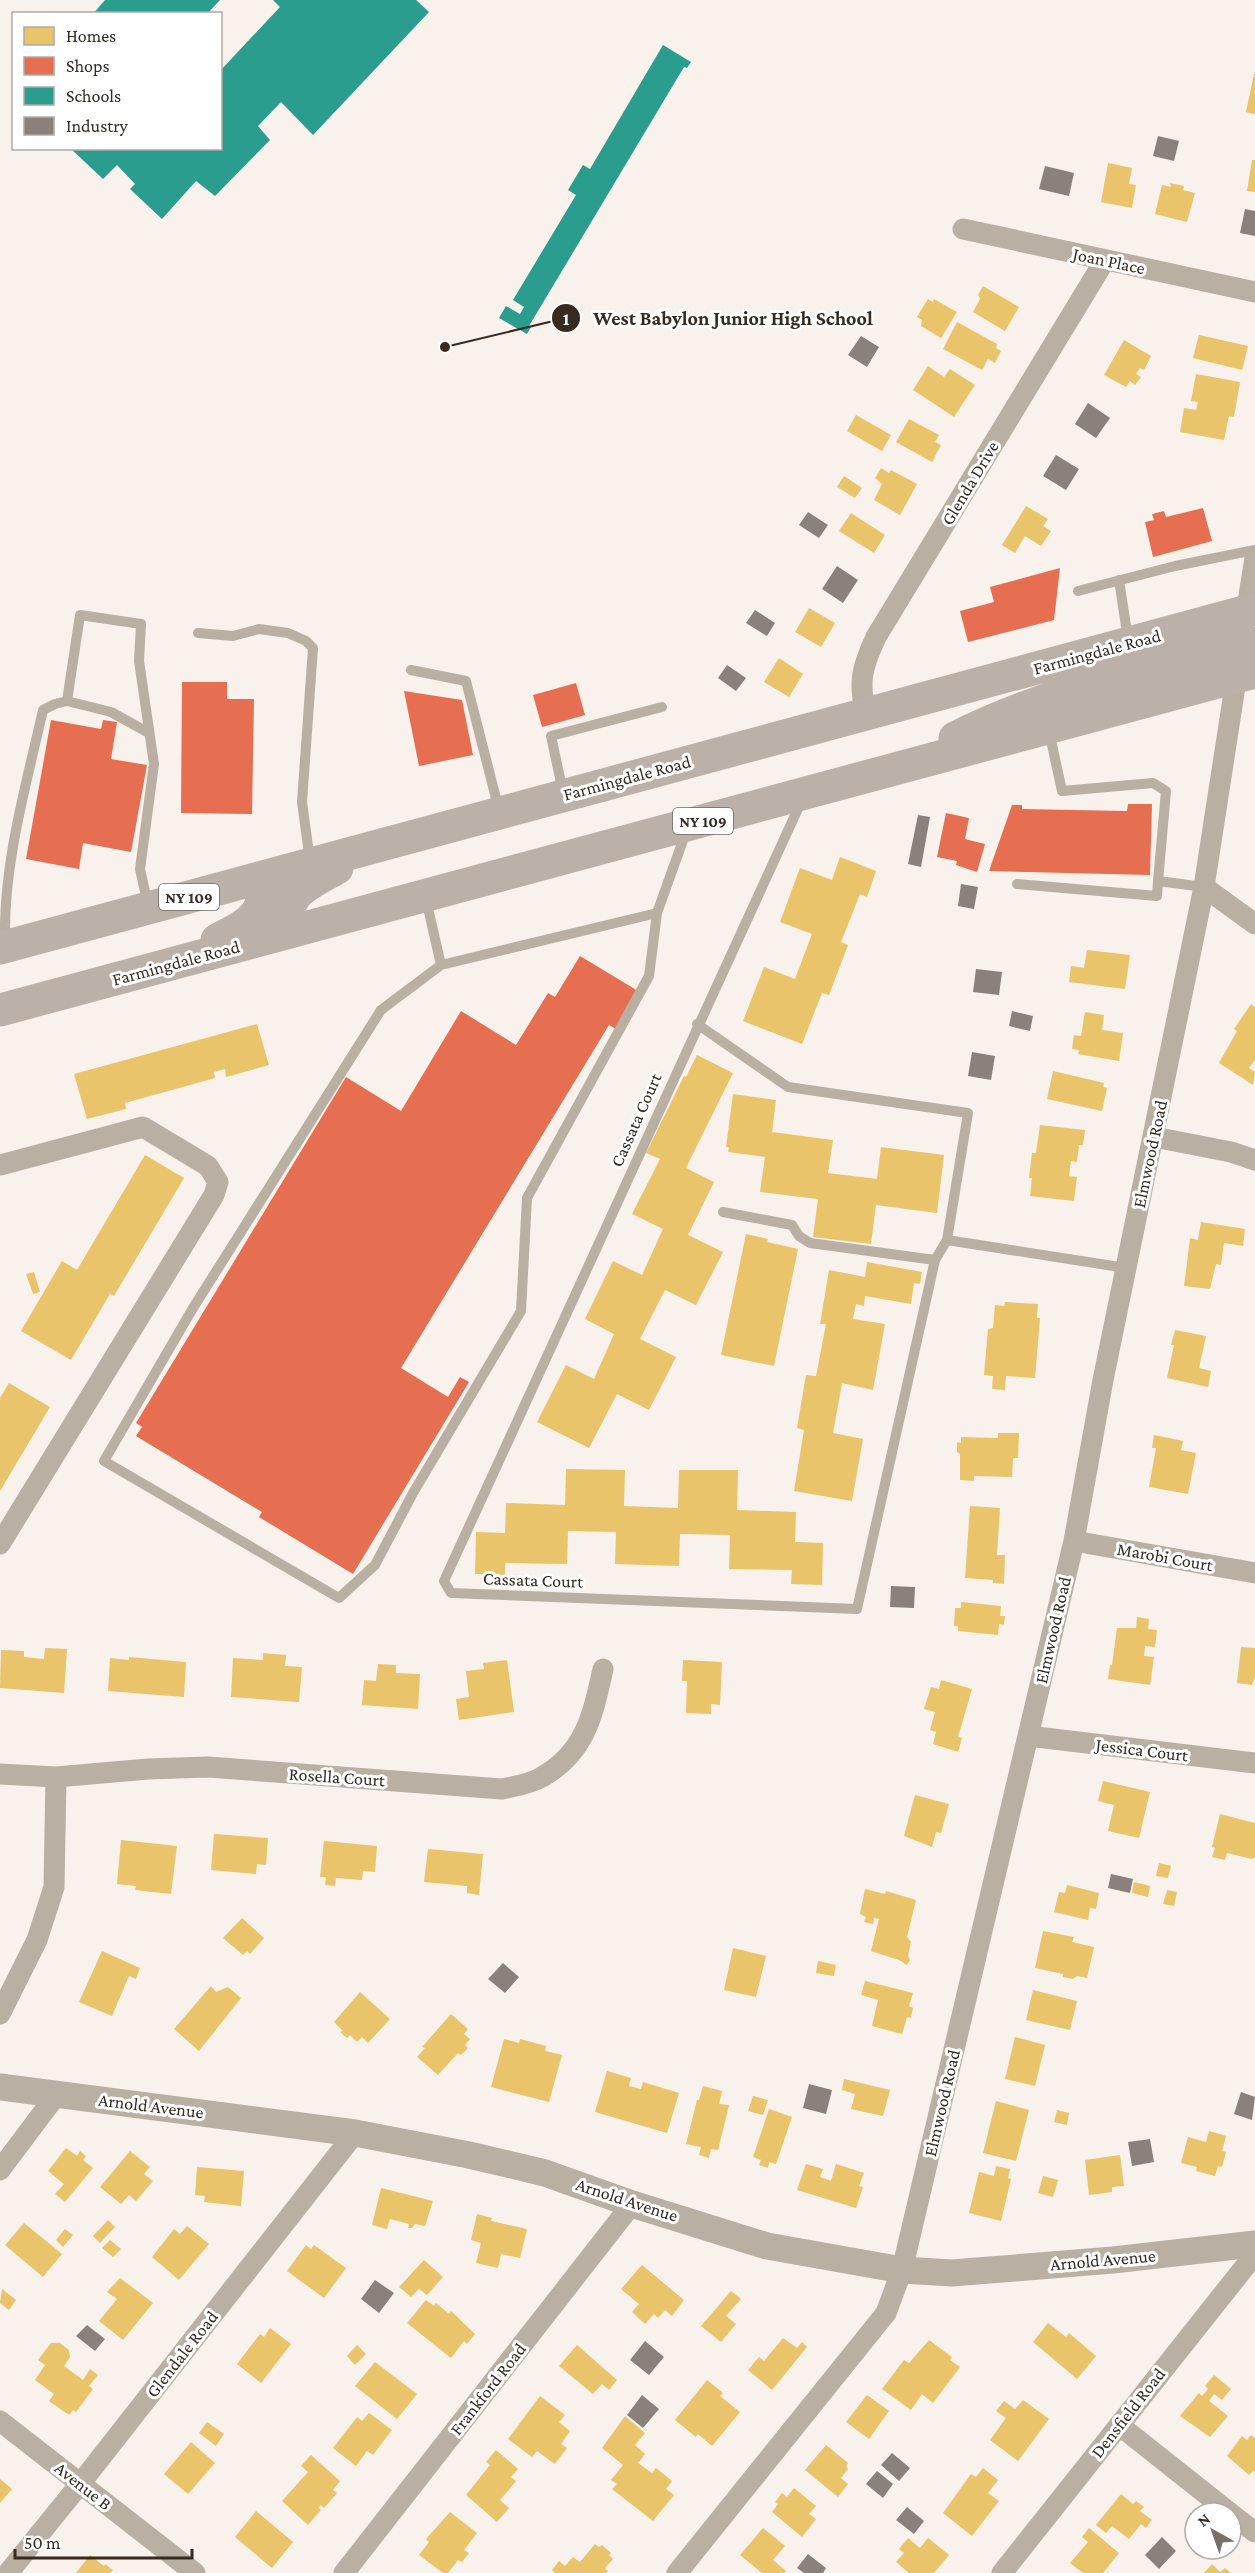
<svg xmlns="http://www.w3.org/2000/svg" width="1255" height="2573" font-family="'Crimson Pro',serif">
<rect width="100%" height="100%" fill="#f8f1ec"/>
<path fill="#e9c46a" d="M1254,74H1255V114L1246,112Z
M1252,160H1255V192L1247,191Z
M1108,163L1132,168L1129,184L1136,185L1132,208L1101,202Z
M1170,183L1184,186L1183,190L1195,193L1187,222L1155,214L1162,185L1171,187Z
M983,286L1019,307L1005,331L973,312L980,299L978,295Z
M928,299L933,302L934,299L957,312L941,338L921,326L922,320L917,317Z
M957,322L997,344L996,348L1001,351L995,363L988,359L982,370L943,349Z
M1199,335L1248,346L1242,370L1193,358Z
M1124,340L1151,356L1144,370L1140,368L1136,374L1141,377L1135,385L1130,381L1126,387L1104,375Z
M928,366L944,377L950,369L975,385L954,417L913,390Z
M1196,374L1240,382L1234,417L1229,416L1224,440L1180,432L1184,408L1196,410L1198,402L1191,401Z
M856,415L891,435L882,451L847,431Z
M909,419L939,435L935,442L941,445L932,462L896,442Z
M881,468L889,473L891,470L917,484L900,515L874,500L882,484L875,478Z
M844,476L862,488L855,498L837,487Z
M1026,506L1048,519L1043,526L1051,531L1041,546L1025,536L1015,553L1002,545Z
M851,513L885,535L874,553L839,531Z
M809,608L835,623L821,647L795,632Z
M779,658L803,674L789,697L764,682Z
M840,857L876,871L867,897L860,894L841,942L848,945L829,995L822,993L802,1044L743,1021L764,967L795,979L812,934L780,922L800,868L832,880Z
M1087,950L1130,955L1125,989L1069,982L1071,966L1084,968Z
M1251,1004L1255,1007V1060L1249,1068L1255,1072L1253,1085L1219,1063L1237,1031L1234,1029Z
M1085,1012L1104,1015L1102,1030L1123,1033L1119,1061L1078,1054L1079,1050L1072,1049L1074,1035L1081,1036Z
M257,1024L269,1065L226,1077L225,1069L214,1072L215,1078L125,1103L126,1109L87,1119L74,1074Z
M697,1055L733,1073L686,1168L714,1182L688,1235L723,1252L696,1305L665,1290L640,1339L676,1357L649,1410L617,1394L589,1448L537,1422L566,1365L594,1379L614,1334L585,1319L613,1261L642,1275L663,1229L632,1214L660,1159L646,1153L684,1076L686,1077Z
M1053,1071L1104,1083L1103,1087L1107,1088L1102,1111L1047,1099Z
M733,1094L776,1100L772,1132L833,1140L828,1173L877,1179L881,1147L944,1155L937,1213L876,1205L871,1244L813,1237L818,1199L760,1192L765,1157L728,1152L729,1147H726Z
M1040,1125L1085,1130L1083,1145H1079L1077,1162L1071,1161L1069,1176L1077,1177L1074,1201L1030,1196L1032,1178H1029L1032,1153H1036Z
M145,1155L184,1178L114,1296L110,1294L71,1360L21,1331L62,1261L77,1270Z
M1201,1222L1245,1229L1243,1246L1224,1243L1221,1265L1216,1264L1210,1289L1184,1286L1190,1238L1198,1240Z
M746,1234L768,1239L767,1242L798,1249L774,1366L721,1355Z
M867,1262L922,1272L920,1284L914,1283L911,1304L865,1296L864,1306L856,1304L853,1319L885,1324L873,1390L842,1383L833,1433L863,1439L852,1501L794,1491L804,1430L797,1428L806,1375L816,1376L826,1324H820L829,1270L865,1277Z
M34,1272L40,1292L33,1294L26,1274Z
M1005,1302L1038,1304L1037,1318H1040L1035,1378L1006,1376L1005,1390L992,1389L993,1376L984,1375L988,1329L993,1328L995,1305L1004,1306Z
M1175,1330L1206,1336L1199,1368L1211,1371L1208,1387L1167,1378L1174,1345H1171Z
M9,1383L50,1407L0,1491V1398Z
M998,1433H1019L1018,1458H1013L1012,1477L974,1476V1481L960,1480V1454L957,1452V1442L961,1443V1437L998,1438Z
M1154,1435L1183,1441L1181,1450L1196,1453L1188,1494L1149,1487L1156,1448H1152Z
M566,1469L625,1470L624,1506L678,1508L679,1470H738L737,1510L796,1512L795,1542L823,1543L822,1585L791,1584L792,1570L729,1569L730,1535L680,1534L679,1566L615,1564L616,1532L568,1531L567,1564L505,1563V1575L475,1574L476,1532L505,1533L506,1503L565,1505Z
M970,1506L1000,1508L997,1555H1005L1004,1584L993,1583V1580L965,1578Z
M961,1602L1001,1606L1000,1616H1005L1004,1625L999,1624L998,1635L958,1631V1626H954L955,1608H961Z
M1137,1617L1149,1619L1148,1629L1157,1630L1155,1647L1145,1646L1144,1656L1154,1657L1150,1685L1108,1679L1110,1665H1112L1117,1628H1136Z
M1241,1647L1255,1648V1677L1252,1685L1237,1683Z
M45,1648L67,1649L64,1693L0,1688L1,1650L24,1651V1657L44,1659Z
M263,1653L286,1655L285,1666L302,1667L299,1702L231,1697L233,1658L263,1660Z
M129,1657L186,1662L184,1697L108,1691L110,1658L129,1660Z
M507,1660L514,1712L459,1720L456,1699L469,1697L466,1671L484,1669L483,1663Z
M683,1660L722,1662L720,1705L711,1704V1714L686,1713L687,1681H682Z
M378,1664L396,1665V1673L420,1674L418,1709L362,1705L364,1680L376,1681Z
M941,1680L972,1689L958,1737L962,1738L958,1752L933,1744L936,1732L930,1730L935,1712L924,1709L931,1687L939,1689Z
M1103,1781L1150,1792L1139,1838L1108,1831L1114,1805L1098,1801Z
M915,1795L949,1804L941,1833L936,1832L932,1847L904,1836Z
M1220,1814L1255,1823V1857L1252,1859L1227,1853L1225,1860L1212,1857L1215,1848L1212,1847Z
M214,1834L268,1838L266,1865L257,1864L256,1874L211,1870Z
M121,1840L177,1846L171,1894L135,1890L136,1886L117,1884Z
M324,1841L377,1846L375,1872L363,1871L362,1880L336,1878L335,1886L325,1885L326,1877H320Z
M428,1849L483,1854L479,1895L467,1893V1886L424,1882Z
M1159,1863L1171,1866L1168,1878L1156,1876Z
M1134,1882L1150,1886L1148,1897L1132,1893Z
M1067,1885L1099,1893L1096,1909L1090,1908L1088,1920L1054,1912L1059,1892L1065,1893Z
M865,1889L885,1894L886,1891L916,1900L907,1937L911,1942L908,1956L910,1960L907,1965L899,1960L871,1951L879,1919L874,1918L873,1924L864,1922L866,1917L860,1914Z
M1167,1890L1177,1892L1174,1906L1163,1904Z
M242,1918L264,1938L250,1954L247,1951L243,1955L223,1938Z
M1043,1931L1074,1937L1072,1942L1094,1947L1087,1978L1077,1976L1073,1979L1063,1977V1974L1035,1968Z
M733,1948L766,1956L756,1997L724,1990Z
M102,1951L140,1968L136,1979L129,1976L112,2016L79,2002Z
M818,1961L836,1965L834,1976L816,1973Z
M865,1981L913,1993L909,2006L913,2008L911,2018L907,2017L902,2034L872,2026L878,2000L861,1995Z
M211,1986L216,1992L228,1987L241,1998L199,2051L174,2029Z
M1033,1990L1077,2001L1070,2030L1026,2020Z
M360,1992L390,2019L368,2043L362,2037L357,2042L350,2035L347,2038L340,2032L343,2031L334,2022Z
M451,2014L468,2029L464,2034L470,2039L465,2045L468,2048L461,2055L458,2053L438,2075L417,2057L425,2048L422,2047Z
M1015,2037L1045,2045L1035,2086L1005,2079Z
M504,2039L519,2043L520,2039L546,2046L545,2051L562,2055L549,2102L491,2087Z
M607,2071L631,2078L629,2086L641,2089L643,2082L679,2093L667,2133L595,2112Z
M844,2079L890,2090L883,2116L851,2109L855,2094L842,2090Z
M703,2086L722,2091L719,2104L729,2105L718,2150L711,2149L709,2158L699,2155L701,2147L686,2144L697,2100H699Z
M753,2096L768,2100L763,2115L748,2111Z
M996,2101L1029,2110L1016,2161L983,2153Z
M769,2109L792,2117L776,2164L769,2162L768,2168L759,2165L761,2160L753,2157Z
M1057,2110L1069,2113L1067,2125L1054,2122Z
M1209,2131L1226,2136L1222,2151L1226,2152L1222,2167L1218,2166L1215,2176L1196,2171L1197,2167L1181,2163L1188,2137L1206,2142Z
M66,2148L77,2156L80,2151L86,2156L83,2160L93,2168L65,2202L55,2194L64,2184L48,2171Z
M130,2151L150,2167L144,2174L153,2181L136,2201L129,2195L121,2204L100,2187Z
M1120,2155L1124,2186L1112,2187V2192L1089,2195L1085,2160Z
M806,2164L823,2169L820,2177L831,2181L836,2164L864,2173L859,2186L863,2187L856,2208L797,2190Z
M996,2166L1010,2169L1008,2178L1011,2179L1001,2221L969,2213L979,2172L994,2176Z
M197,2167L244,2171L241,2206L204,2202L205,2196L195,2195Z
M1043,2176L1058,2180L1053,2197L1038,2193Z
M381,2188L433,2201L425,2226L415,2224L412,2228H408L409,2224L390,2219L387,2229L372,2225Z
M477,2214L492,2218L491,2221L527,2229L520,2258L501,2254L498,2268L476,2263L481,2243L471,2240Z
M108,2220L115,2227L100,2243L93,2236Z
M24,2223L62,2254L43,2277L5,2245Z
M187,2226L209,2244L179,2280L152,2257L174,2229L180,2234Z
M65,2229L73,2235L63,2247L56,2240Z
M110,2240L121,2249L113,2257L102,2248Z
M306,2245L311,2249L314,2245L346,2268L324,2298L287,2271Z
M424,2260L443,2277L427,2295L419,2289L411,2297L399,2287Z
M642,2265L684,2300L672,2316L665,2310L658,2318L654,2314L645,2324L632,2312L639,2304L621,2289Z
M120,2278L153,2303L123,2340L99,2321L117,2299L107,2292Z
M2,2289L16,2300L9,2310L0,2303Z
M731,2291L741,2299L726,2316L736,2324L721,2342L701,2326Z
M426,2300L434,2306L436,2303L449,2314L451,2311L475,2334L467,2344L464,2341L451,2358L407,2323Z
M1048,2323L1066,2337L1069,2333L1096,2356L1077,2379L1033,2342Z
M270,2328L291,2344L261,2383L237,2364L260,2334L264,2337Z
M783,2338L797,2348L802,2342L807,2347L772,2390L748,2370L759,2357L764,2361Z
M929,2340L952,2357L950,2360L960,2367L933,2403L922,2394L911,2410L882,2389L904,2360L909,2363Z
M51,2343H60L69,2350L70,2357L64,2366L83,2380L90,2369L98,2375L89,2386L93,2389L76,2412L73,2410L69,2415L49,2401L54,2394L35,2380L45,2365L38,2360Z
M357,2345L366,2354L355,2365L347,2356Z
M577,2345L617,2380L609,2390L602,2384L593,2394L559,2366Z
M375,2362L417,2394L397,2419L355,2386Z
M1214,2375L1231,2389L1222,2400L1214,2394L1209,2401L1228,2416L1210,2437L1180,2416L1199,2393L1202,2396L1208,2389L1205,2386Z
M707,2380L723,2393L720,2396L740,2412L712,2446L698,2434L696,2437L675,2420Z
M867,2395L889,2411L869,2439L846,2422Z
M540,2396L565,2415L559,2422L570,2431L561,2444L567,2448L555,2464L537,2451L532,2457L508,2439Z
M1023,2400L1049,2419L1018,2461L990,2440L1006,2418L996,2411L1004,2401L1015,2409Z
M369,2413L392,2430L373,2455L367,2451L356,2466L333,2448L357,2417L362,2421Z
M625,2416L645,2433L635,2445L645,2454L638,2463L652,2473L656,2468L672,2481L666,2489L674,2495L653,2521L612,2489L617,2484L611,2480L623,2465L602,2448Z
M207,2422L224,2434L216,2446L199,2433Z
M1251,2435L1255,2438V2472L1253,2471L1249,2475L1227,2456L1242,2436L1247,2440Z
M191,2442L215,2463L188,2494L164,2474Z
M826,2445L848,2463L846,2467L848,2469L841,2478L848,2484L838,2497L805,2470Z
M496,2450L518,2469L511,2477L516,2481L500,2500L509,2508L497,2522L466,2495L490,2465L486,2462Z
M311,2455L340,2481L333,2490L337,2493L324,2508L321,2505L318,2508L321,2510L308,2525L282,2501L308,2472L301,2466Z
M983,2468L998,2480L988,2493L999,2501L972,2536L943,2513L971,2474L976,2477Z
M0,2479L12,2489L0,2503Z
M794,2488L816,2506L809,2514L816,2519L802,2537L772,2512L778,2504L775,2502L782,2493L787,2497Z
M1121,2494L1133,2504L1136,2501L1144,2507L1140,2511L1152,2520L1146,2528L1141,2524L1129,2539L1112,2526L1106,2533L1096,2525Z
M256,2511L293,2542L272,2568L235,2537Z
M450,2512L477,2533L464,2550L469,2553L462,2562L458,2560L448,2573H443L419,2555L429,2542L426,2539Z
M763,2528L785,2546L773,2560L786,2571L784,2573H762L740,2555Z
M1089,2528L1119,2553L1103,2573H1083L1070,2563L1088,2542L1082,2537Z
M908,2538L920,2548L928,2538L949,2555L934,2573H909L896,2562L904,2553L899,2549Z
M595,2544L599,2547L602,2545L611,2553L609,2555L613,2559L605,2568L608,2571L606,2573H555L552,2570L559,2561L565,2566L573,2557L580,2562Z
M90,2555L104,2566L105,2564L113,2570L110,2573H76Z
M1212,2564L1220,2572L1225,2568L1231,2573H1204Z"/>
<path fill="#e76f51" d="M1203,508L1212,541L1153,557L1145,522L1154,520L1152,514L1164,511L1166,517Z
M1060,568L1054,620L968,642L960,611L994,602L990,587Z
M182,682H227V699H254L252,814L181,813Z
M576,683L585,715L542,727L533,695Z
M404,691L462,700L473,755L419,766Z
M51,720L101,729L103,720L117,722L111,759L147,765L131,852L83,843L79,869L26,859Z
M1128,804H1152L1150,875L989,871L1012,805H1022V809L1127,811Z
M946,813L969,818L965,839L985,844L977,872L956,865L957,861L937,857Z
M580,956L638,991L616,1029L609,1025L401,1368L448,1397L460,1377L469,1382L353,1574L259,1517L262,1512L136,1436L142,1427L136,1423L346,1077L401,1111L461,1011L516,1045L548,993L555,997Z"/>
<path fill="#2a9d8f" d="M105,0H220L207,14H93Z
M273,0H416L429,12L313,135L281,102L258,126L270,140L215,196L196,181L162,219L130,189L135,184L117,165L103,179L70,148H220V71L280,7Z
M663,45L691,62L687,68L684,67L529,326L531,327L527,334L499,318L506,306L520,314L524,307L513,300L576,195L568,190L583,165L590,169Z"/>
<path fill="#8a817c" d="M1158,136L1179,141L1174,161L1153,156Z
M1045,166L1074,173L1069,196L1039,189Z
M1245,209L1255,211V236L1240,233Z
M861,336L879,347L867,367L848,355Z
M1088,403L1110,418L1096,438L1075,424Z
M1056,455L1079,469L1066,490L1043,476Z
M808,512L828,525L819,538L799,525Z
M837,566L858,580L843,603L822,589Z
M755,610L775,623L767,636L746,623Z
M727,665L746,678L736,691L718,678Z
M918,815L930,817L921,867L908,864Z
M961,884L978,887L974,909L958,906Z
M976,969L1002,972L999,995L973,992Z
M1012,1011L1033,1016L1030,1031L1009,1026Z
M972,1052L995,1056L991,1080L968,1076Z
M891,1586L915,1587L914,1608L890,1607Z
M1111,1874L1133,1879L1130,1893L1108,1888Z
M503,1963L519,1977L505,1993L488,1979Z
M809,2084L832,2090L826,2114L803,2108Z
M1241,2092L1255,2097L1252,2120L1234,2114Z
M1150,2139L1154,2162L1132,2166L1128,2142Z
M375,2280L394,2293L379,2313L361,2299Z
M87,2325L105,2339L95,2351L76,2336Z
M645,2341L664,2357L649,2375L630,2360Z
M642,2395L659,2409L643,2428L627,2415Z
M892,2453L910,2468L899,2481L881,2465Z
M877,2471L893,2484L883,2498L866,2484Z
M907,2507L924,2521L914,2534L896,2520Z
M1162,2537L1176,2551L1159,2569L1145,2555Z
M808,2554L826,2568L823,2573H804L797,2568Z"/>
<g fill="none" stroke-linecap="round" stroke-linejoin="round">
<path stroke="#b9afa3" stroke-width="10" d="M1119,580L1128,639
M1078,591L1175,566L1255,550
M198,633L233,636L259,629L288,633L306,641L313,648L302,802L310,861
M411,670L466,681L499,810
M67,701L111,712L149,733
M1049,731L1062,791L1153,783L1166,791L1158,881L1204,887
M563,792L551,736L662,707
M1017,884L1157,896L1158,881
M426,899L441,965L381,1010L193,1308L104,1461L339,1598L375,1565L413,1493L521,1311L527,1198L649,976L657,913L686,832
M5,942C3,864 26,786 43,710L55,704L67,701L80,615L141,624L139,661L154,764L140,869L148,905
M441,965L657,913
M697,1024L788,1087L968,1113L947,1240L935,1260L857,1609L451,1593L444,1581L802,800
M723,1212L792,1225L799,1236L810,1243L935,1260
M947,1240L1126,1268"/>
<path stroke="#b9afa3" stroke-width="21" d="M963,229L1255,292
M1245,621L1255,558
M866,714C858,682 862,667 876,637L1105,260
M1204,887L1255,924
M1154,1137L1231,1152L1255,1160
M0,1165L143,1127L208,1166L218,1182L214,1195L0,1544
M1074,1541L1255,1573
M1028,1736L1255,1763
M0,1774L56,1777L148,1769L208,1767L502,1789C515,1786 531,1784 542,1777C586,1752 593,1714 603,1669
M0,2014L37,1940L54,1887L56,1777
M0,2170L57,2094
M0,2421L195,2573
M1119,2425L1230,2513
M1231,2514L1255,2532
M8,2573L80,2484L355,2133
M344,2573L632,2204
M677,2573L886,2313L902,2270L1074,1541L1103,1380L1204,887L1238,667
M1002,2573L1255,2254"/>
<path stroke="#b9afa3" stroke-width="27" d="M0,2087L355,2133L469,2155L545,2173L632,2204L767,2246L902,2270L952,2273L1113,2260L1255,2244"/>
<path stroke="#bcb1a8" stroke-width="33" d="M955,738C1050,690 1153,669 1255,643
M284,933C285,892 305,886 337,868
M217,940C250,923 264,917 266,877
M0,948L1255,609
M0,1010L1255,672"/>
</g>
<g text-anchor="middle" stroke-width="6" stroke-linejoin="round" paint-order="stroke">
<g fill="#fff" stroke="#726a64" stroke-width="1.5">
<rect x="673" y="808" width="60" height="26" rx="4.5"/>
<rect x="159" y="884" width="60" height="26" rx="4.5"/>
</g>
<g font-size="16" font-weight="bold" fill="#362a21">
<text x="703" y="827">NY 109</text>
<text x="189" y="903">NY 109</text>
</g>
<g font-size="18" fill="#362a21" stroke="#fff">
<text transform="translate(1109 261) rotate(12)" y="6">Joan Place</text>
<text transform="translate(970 483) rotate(-59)" y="6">Glenda Drive</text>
<text transform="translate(1097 652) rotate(-15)" y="6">Farmingdale Road</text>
<text transform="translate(627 778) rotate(-15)" y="6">Farmingdale Road</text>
<text transform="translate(176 963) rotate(-15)" y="6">Farmingdale Road</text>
<text transform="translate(636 1120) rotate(-66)" y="6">Cassata Court</text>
<text transform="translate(1150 1154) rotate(-78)" y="6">Elmwood Road</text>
<text transform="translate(1165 1557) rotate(10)" y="6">Marobi Court</text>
<text transform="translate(533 1580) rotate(2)" y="6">Cassata Court</text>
<text transform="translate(1053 1630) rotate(-77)" y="6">Elmwood Road</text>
<text transform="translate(1142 1750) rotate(7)" y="6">Jessica Court</text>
<text transform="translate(337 1777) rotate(4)" y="6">Rosella Court</text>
<text transform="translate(942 2103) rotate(-77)" y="6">Elmwood Road</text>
<text transform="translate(151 2106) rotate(7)" y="6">Arnold Avenue</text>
<text transform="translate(627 2200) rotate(18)" y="6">Arnold Avenue</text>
<text transform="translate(1103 2260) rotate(-5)" y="6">Arnold Avenue</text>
<text transform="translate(182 2354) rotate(-52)" y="6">Glendale Road</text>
<text transform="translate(488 2389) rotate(-52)" y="6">Frankford Road</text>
<text transform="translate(1128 2413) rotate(-52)" y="6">Densfield Road</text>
<text transform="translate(83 2486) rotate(38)" y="6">Avenue B</text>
</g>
</g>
<path fill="none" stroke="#362a21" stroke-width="2" d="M445 347L566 318"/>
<g fill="#362a21" stroke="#fff" stroke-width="2">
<circle cx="445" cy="347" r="6"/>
<circle cx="566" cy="318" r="15"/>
</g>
<g font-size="18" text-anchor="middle" font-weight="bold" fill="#fff">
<text x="566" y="325">1</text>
</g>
<g font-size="20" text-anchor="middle" font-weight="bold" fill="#362a21" stroke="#fff" stroke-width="6" stroke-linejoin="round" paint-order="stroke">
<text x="733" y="325">West Babylon Junior High School</text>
</g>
<rect x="12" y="12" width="210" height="138" fill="#ffffff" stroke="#afaaa6" stroke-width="1.5"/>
<rect x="24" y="27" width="30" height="18" fill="#e9c46a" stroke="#afaaa6" stroke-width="1.5"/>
<text x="66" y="42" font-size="18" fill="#362a21">Homes</text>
<rect x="24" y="57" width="30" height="18" fill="#e76f51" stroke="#afaaa6" stroke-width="1.5"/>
<text x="66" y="72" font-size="18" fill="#362a21">Shops</text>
<rect x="24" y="87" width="30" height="18" fill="#2a9d8f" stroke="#afaaa6" stroke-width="1.5"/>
<text x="66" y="102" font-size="18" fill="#362a21">Schools</text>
<rect x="24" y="117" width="30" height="18" fill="#8a817c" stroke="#afaaa6" stroke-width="1.5"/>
<text x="66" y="132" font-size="18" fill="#362a21">Industry</text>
<g transform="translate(1213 2531) rotate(320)"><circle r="28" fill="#ffffff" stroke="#afaaa6" stroke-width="1.5"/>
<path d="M0-4.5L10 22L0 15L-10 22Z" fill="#7a7068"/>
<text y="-9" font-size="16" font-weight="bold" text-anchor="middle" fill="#362a21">N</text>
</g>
<path d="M15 2549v9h177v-9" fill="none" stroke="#362a21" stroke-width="3"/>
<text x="24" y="2549" font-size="18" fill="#362a21" stroke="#ffffff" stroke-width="4.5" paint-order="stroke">50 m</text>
</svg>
